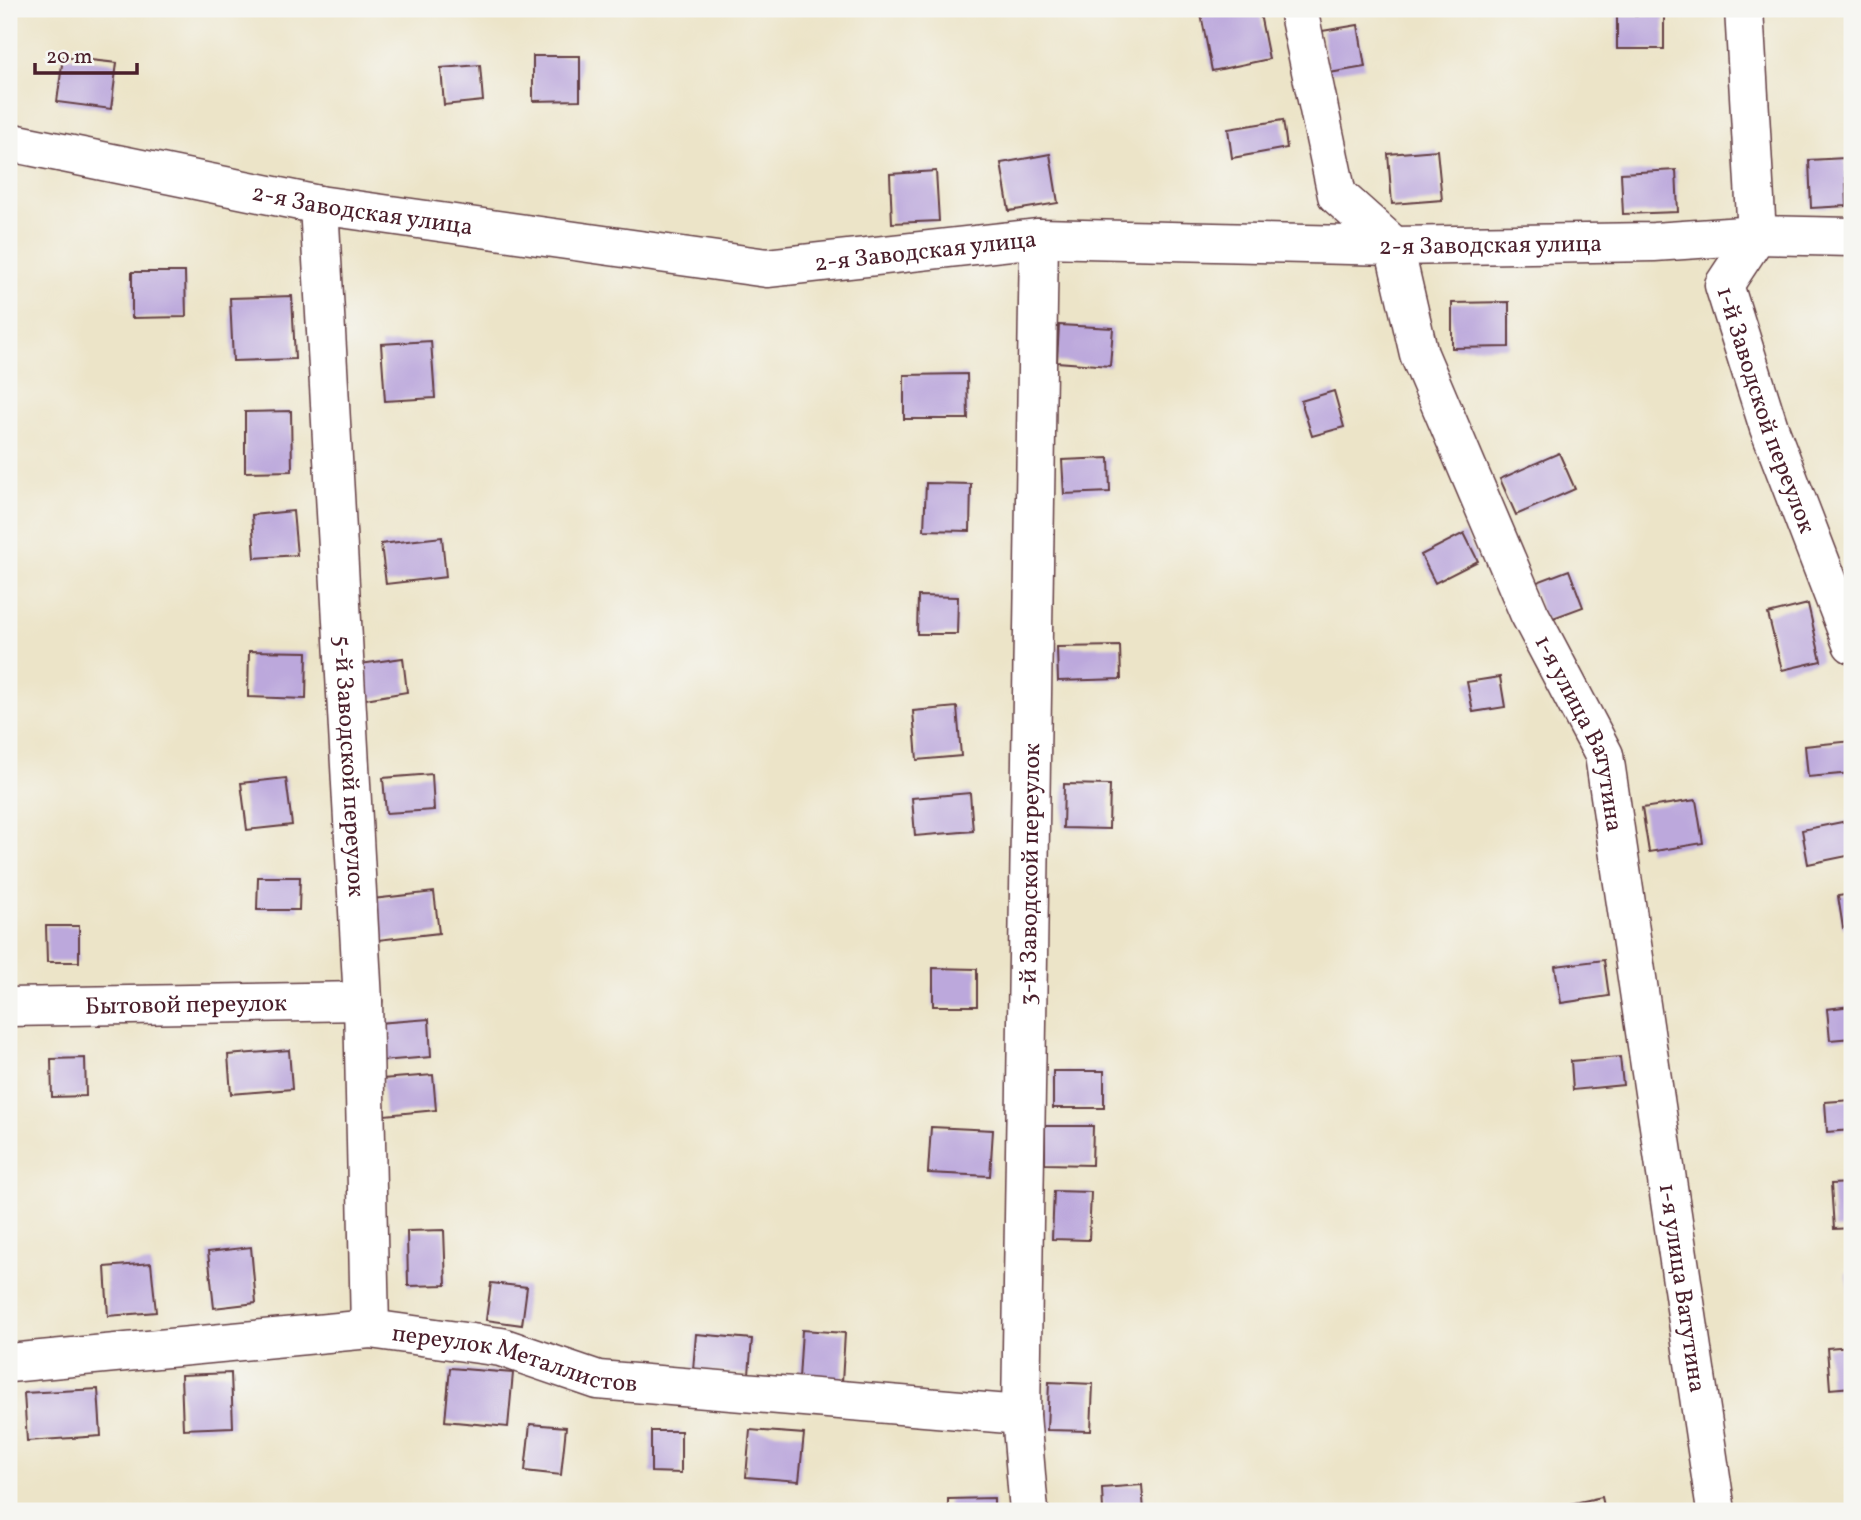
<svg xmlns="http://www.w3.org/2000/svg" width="1861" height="1520" font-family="Vollkorn,serif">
<rect width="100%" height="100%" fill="#f6f6f2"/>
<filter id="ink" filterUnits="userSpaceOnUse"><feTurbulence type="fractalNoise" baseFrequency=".0143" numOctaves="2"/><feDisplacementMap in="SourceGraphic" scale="14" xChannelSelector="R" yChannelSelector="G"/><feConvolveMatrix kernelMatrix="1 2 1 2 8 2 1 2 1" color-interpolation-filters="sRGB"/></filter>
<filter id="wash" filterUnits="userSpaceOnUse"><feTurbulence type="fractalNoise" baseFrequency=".00686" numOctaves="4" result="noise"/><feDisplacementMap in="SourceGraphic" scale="28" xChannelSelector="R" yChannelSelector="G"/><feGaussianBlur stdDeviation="1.57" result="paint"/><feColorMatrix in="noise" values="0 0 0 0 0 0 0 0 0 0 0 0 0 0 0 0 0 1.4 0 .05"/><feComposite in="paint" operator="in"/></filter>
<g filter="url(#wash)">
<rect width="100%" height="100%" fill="#ece4c8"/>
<g id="blocks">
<path fill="#bca8dc" d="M1200,9H1259L1269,59L1212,71Z
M1664,14V49H1617V15Z
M1358,25L1365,67L1329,73L1322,31Z
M533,56H580V100L533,101Z
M63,57L117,63L111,109L57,102Z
M480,65L483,101L444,105L441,68Z
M1283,120L1287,148L1232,158L1228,129Z
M1437,150L1442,200L1392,204L1388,154Z
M1050,154L1058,203L1009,211L1001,163Z
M1845,158L1847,206L1811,208L1809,160Z
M1676,170L1678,212L1623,214L1621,173Z
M936,171L939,221L892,223L890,174Z
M132,272H185L186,317L132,318Z
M292,296L295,359L233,361L230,298Z
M1509,302V347L1452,348V303Z
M1059,325L1113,328L1110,366L1057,362Z
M431,341L435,398L385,401L381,344Z
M967,374L968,419H904V375Z
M1334,391L1344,427L1312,436L1301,401Z
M291,411L292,471L245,472V412Z
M1559,453L1575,489L1516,515L1500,479Z
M1109,458L1110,492L1064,494L1062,460Z
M926,483L971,484L970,531L924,530Z
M293,511L297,555L255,558L252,515Z
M1464,533L1478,561L1435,583L1421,555Z
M442,537L446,577L386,584L381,544Z
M1569,570L1583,607L1545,621L1532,584Z
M918,596L958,597L957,634H917Z
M1808,604L1821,661L1782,670L1768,614Z
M1120,646L1121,679L1058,681L1057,647Z
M249,651L307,652L306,699L248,697Z
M403,658L407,692L365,699L360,664Z
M1500,677L1505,707L1473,712L1467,682Z
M957,707L961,756L917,760L913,711Z
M1852,741V773L1808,777L1805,746Z
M432,774L434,810L386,813L383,778Z
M286,778L292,825L247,830L241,783Z
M1064,784L1110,785L1109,829L1063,828Z
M970,793L973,831L915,836L912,798Z
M1696,800L1703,843L1649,852L1642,808Z
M1852,820V855L1808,864L1802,830Z
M258,877H300L299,910H257Z
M434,892L439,933L378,940L373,899Z
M1852,894V926L1843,928L1838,896Z
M9,916H13V955H9Z
M46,926H79V962H47Z
M1604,960L1609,996L1561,1003L1555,966Z
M933,968L977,969V1006H933Z
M1852,1006V1038L1830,1040L1827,1009Z
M429,1019L431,1057L381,1061L378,1023Z
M289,1050L292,1089L231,1094L228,1055Z
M1620,1057L1623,1085L1573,1090L1571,1061Z
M85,1058L86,1096L52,1097L51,1059Z
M1053,1071H1104V1108H1053Z
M433,1075L436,1110L385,1115L382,1079Z
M1852,1100V1130L1827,1132L1825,1102Z
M1045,1126H1093L1092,1165L1045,1164Z
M931,1127L993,1130L990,1176L928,1173Z
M1852,1183V1228L1834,1229L1831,1184Z
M1054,1191L1091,1192L1089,1240L1052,1239Z
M444,1230L446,1285L408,1286L407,1231Z
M251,1247L256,1303L214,1308L208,1252Z
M151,1263L156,1312L108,1316L105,1267Z
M1852,1272V1307H1851L1846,1273Z
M491,1283L527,1287L522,1325L486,1320Z
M802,1330L845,1333L842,1382L799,1379Z
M696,1334L752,1339L749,1374L693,1370Z
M1852,1346V1387L1830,1389L1827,1348Z
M450,1368L513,1373L508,1427L445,1421Z
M231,1373L233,1427L183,1429L181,1375Z
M1049,1382L1093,1384L1091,1431L1047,1430Z
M98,1389L101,1436L27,1441L24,1393Z
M530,1424L566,1427L561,1475L525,1471Z
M750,1430L804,1434L799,1481L746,1477Z
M651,1431H681V1473L651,1472Z
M1142,1485L1144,1511H1103L1102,1488Z
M1602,1497L1605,1511H1542V1510Z
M994,1498V1511H948V1499Z"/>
</g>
</g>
<g filter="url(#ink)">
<use href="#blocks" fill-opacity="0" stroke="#623d43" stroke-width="2"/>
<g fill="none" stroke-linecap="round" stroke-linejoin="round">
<g stroke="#623d43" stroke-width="41">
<g id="street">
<path id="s1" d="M1298,9L1337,195L1394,246L1419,354L1529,613L1604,755L1716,1511"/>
<path id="s2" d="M1744,9L1757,235L1724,285L1769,428L1852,644"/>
<path id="s3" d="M9,142L319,205L767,268L1039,238L1394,246L1654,242L1757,235L1852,237"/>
<path id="s4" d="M319,205L363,1001L370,1329"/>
<path id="s5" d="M9,1007L363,1001"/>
<path id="s6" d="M9,1363L370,1329L501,1347L598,1380L1021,1415"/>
<path id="s7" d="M1029,1511L1021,1415L1039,238"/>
</g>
</g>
<use href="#street" stroke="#fff" stroke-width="38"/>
</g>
</g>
<g text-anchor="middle" stroke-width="5" stroke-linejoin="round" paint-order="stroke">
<g font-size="24" fill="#4a1f2b" stroke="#f6f6f2">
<text dy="8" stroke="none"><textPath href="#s3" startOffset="360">2-я Заводская улица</textPath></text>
<text dy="8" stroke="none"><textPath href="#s3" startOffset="1494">2-я Заводская улица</textPath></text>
<text dy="8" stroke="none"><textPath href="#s3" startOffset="928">2-я Заводская улица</textPath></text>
<text dy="8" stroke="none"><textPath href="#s2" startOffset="418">1-й Заводской переулок</textPath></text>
<text dy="8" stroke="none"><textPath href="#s1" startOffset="791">1-я улица Ватутина</textPath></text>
<text dy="8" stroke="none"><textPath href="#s4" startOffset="562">5-й Заводской переулок</textPath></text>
<text dy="8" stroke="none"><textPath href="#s7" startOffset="637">3-й Заводской переулок</textPath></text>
<text dy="8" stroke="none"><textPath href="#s5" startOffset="177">Бытовой переулок</textPath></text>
<text dy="8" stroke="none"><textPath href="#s1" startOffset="1358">1-я улица Ватутина</textPath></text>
<text dy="8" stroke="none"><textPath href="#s6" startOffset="511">переулок Металлистов</textPath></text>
</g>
</g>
<rect width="1861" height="1520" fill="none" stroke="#f6f6f2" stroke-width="35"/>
<path d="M35 63v10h102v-10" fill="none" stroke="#4a1f2b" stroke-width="3.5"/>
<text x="46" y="63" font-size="21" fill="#4a1f2b" stroke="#f6f6f2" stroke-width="5" paint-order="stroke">20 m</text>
</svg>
